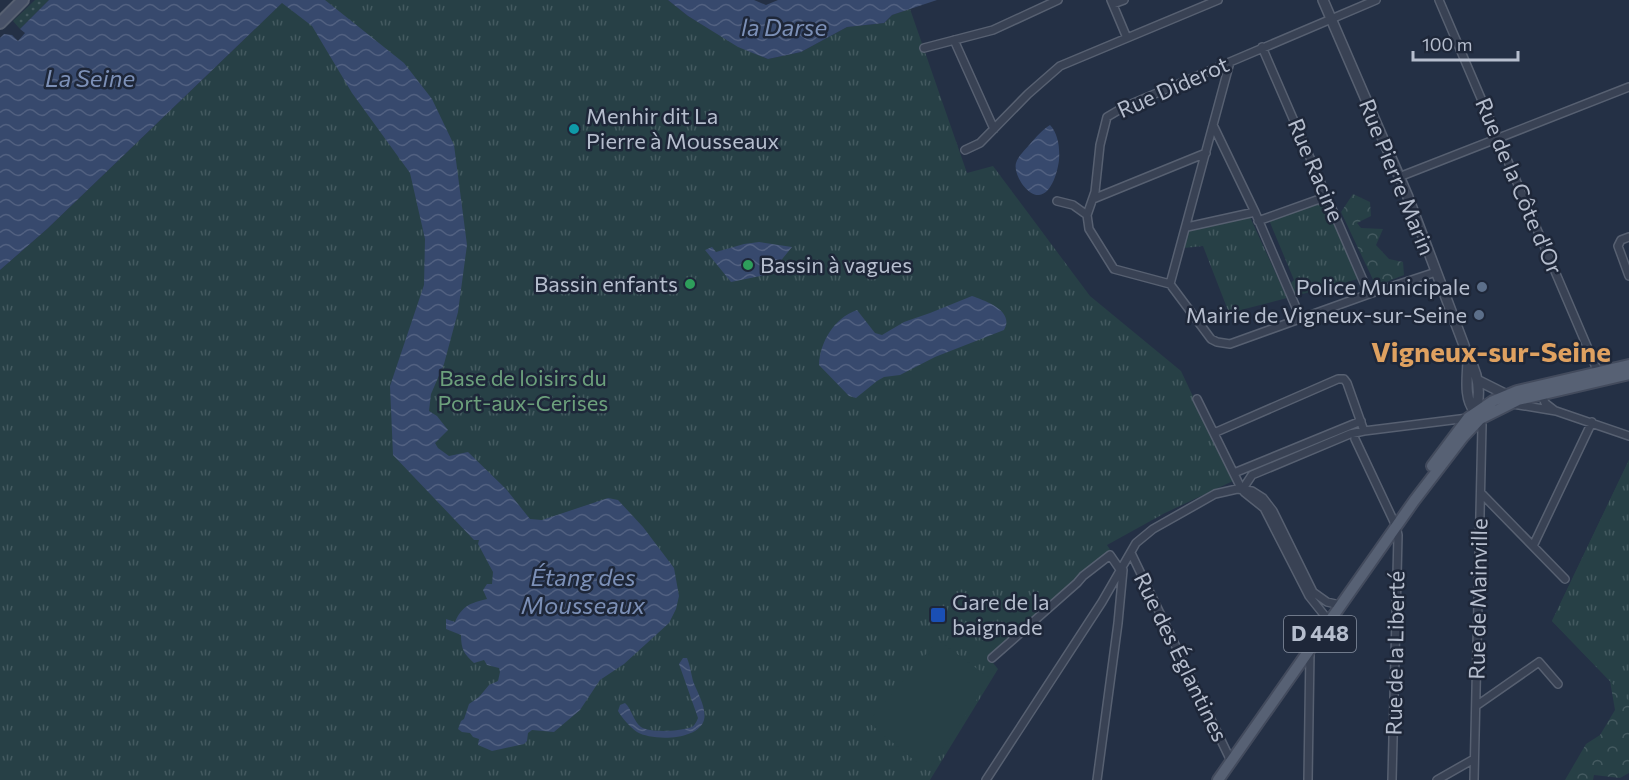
<svg xmlns="http://www.w3.org/2000/svg" width="1629" height="780" font-family="Commissioner,sans-serif">
<defs>
<pattern id="grass-dots" width="8" height="8" patternUnits="userSpaceOnUse" patternTransform="scale(1.5)"><rect width="8" height="8" fill="#274046"/><path d="M2 2h.1M6 6h.1" fill="none" stroke="#445a60" stroke-width="1.8" stroke-linecap="round"/></pattern>
<pattern id="forest-crowns" width="20" height="18" patternUnits="userSpaceOnUse" patternTransform="scale(1.5)"><rect width="20" height="18" fill="#274046"/><path d="M2 6a3 3 0 1 1 6 0M12 15a3 3 0 1 1 6 0" fill="none" stroke="#445a60"/></pattern>
<pattern id="park-tufts" width="24" height="20" patternUnits="userSpaceOnUse" patternTransform="scale(1.5)"><rect width="24" height="20" fill="#274046"/><path d="M3 7l-1-3M5 7V3M7 7l1-3M15 17l-1-3M17 17v-4M19 17l1-3" fill="none" stroke="#445a60"/></pattern>
<pattern id="water-waves" width="16" height="10" patternUnits="userSpaceOnUse" patternTransform="scale(1.5)"><rect width="16" height="10" fill="#37496d"/><path d="M0 5q4-4 8 0t8 0" fill="none" stroke="#526181"/></pattern>
</defs>
<rect width="100%" height="100%" fill="#243045"/>
<path fill="url(#grass-dots)" d="M35,0H49L20,29L13,21Z"/>
<path fill="url(#forest-crowns)" d="M1353,194L1370,202L1371,216L1357,223L1361,228L1383,229L1376,245L1389,259L1403,262L1404,275L1376,286L1341,212Z
M1629,460V773L1620,778L1594,775L1593,780H1565L1586,744L1600,735L1615,710L1610,681L1552,621Z"/>
<path fill="url(#park-tufts)" d="M285,0H668L688,16L738,46L768,59L801,52L847,27L884,23L892,15L910,9L967,173L993,166L1090,296L1181,371L1233,481L1165,513L1107,545L1111,551L1077,578L989,658L998,669L930,780H0V270L47,229Z
M1323,199L1358,279L1295,296L1290,284L1294,280L1269,220Z
M1250,217L1287,298L1229,313L1203,246L1184,248L1189,230Z
M1629,460V701L1552,621Z"/>
<path fill="#274046" d="M938,640L991,679L927,771L868,722Z"/>
<path fill="url(#water-waves)" d="M49,0H325L404,63L432,99L454,145L467,245L458,312L444,364L431,394L429,411L437,416L448,430L435,443L438,448L449,456L468,452L506,489L530,519L542,520L608,498L618,500L643,527L674,568L679,596L676,609L669,623L624,664L600,680L580,710L554,732L532,730L528,733L527,741L524,744L492,751L478,745L479,739L473,737L470,733L462,732L458,729L461,721L464,719L469,704L479,697L489,685L498,681L500,672L499,668L487,665L484,660L474,663C464,654 461,649 461,635L446,629V619L455,622C462,606 470,603 487,599L483,590L487,584H492L493,572L478,544L479,540H474L393,455L390,386L424,285L425,239L410,173L352,93L312,26L282,3L47,229L0,270V38L4,34L12,35L18,41L25,33L20,29Z
M668,0H754L766,5L778,0H937L892,15L884,23L847,27L801,52L768,59L738,47L688,16Z
M1050,125C1058,133 1060,148 1059,160C1058,170 1052,194 1039,195C1027,196 1013,174 1016,163C1018,156 1025,150 1030,144C1036,137 1043,129 1050,125Z
M759,242L792,247L770,274L731,282L705,250L712,247L716,252L744,244Z
M972,296C986,301 1015,311 1004,330L935,357L900,375L884,377L877,381L856,398L849,396L819,365C820,342 834,318 857,310L875,333L882,335L904,322L930,313Z
M683,658H687C690,665 691,673 693,681C697,692 707,708 704,720C698,741 652,741 637,732C630,727 622,718 618,711L620,705L625,703C632,709 633,721 641,727C650,733 679,731 689,728C694,727 696,723 698,718L679,664Z"/>
<g fill="none" stroke-linecap="round" stroke-linejoin="round">
<g stroke="#576071" stroke-width="10">
<path id="minor" d="M1111,0L1127,38
M1439,0L1598,372
M1113,4L1124,0
M954,40L994,129
M1262,47L1369,294
M924,48L993,30L1058,0
M1213,125L1255,212L1301,319
M965,150L980,143L1028,94L1060,66L1218,0
M1399,177L1629,87
M1093,199L1206,153
M1057,201L1073,205L1087,215L1089,229L1114,269L1170,284L1211,339L1217,342L1230,344L1369,294L1436,272
M1087,215L1095,192L1100,145L1107,117L1124,107L1376,0
M1258,221L1328,196
M1187,227L1255,212
M1629,237L1621,240L1618,246L1629,276
M1170,284L1230,62
M1542,395L1545,403L1554,410
M1197,399L1242,490
M1513,404L1556,411L1629,436
M1214,433L1338,379H1344L1347,383L1364,431
M1355,439L1396,526L1398,535L1392,780
M1234,473L1361,421
M1242,490L1252,475L1350,434L1364,431L1468,418
M1244,492L1264,508L1309,596L1329,621
M1481,493L1565,579
M1533,546L1592,422
M1131,553L1231,761
M992,658L1077,583L1083,576L1110,555L1121,571
M1476,706L1539,662L1558,684
M986,780L1102,602L1136,543L1153,529L1215,494L1237,489L1252,491L1263,498L1273,511L1313,592L1327,602L1340,605
M1097,780L1118,623L1123,570
M1308,780L1310,651
M1437,780L1474,759
M1474,780L1482,425L1480,419"/>
</g>
<g stroke="#576071" stroke-width="12">
<path id="tertiary" d="M1323,0L1408,197L1468,356C1478,374 1482,392 1475,412
M1468,358C1468,376 1463,397 1475,412
M1479,381L1507,395"/>
</g>
<g stroke="#576071" stroke-width="14">
<path id="secondary" d="M0,23L23,0"/>
</g>
<g stroke="#434b5d" stroke-width="14">
<path id="primary" d="M1432,466L1468,418L1493,401L1517,391L1629,365
M1218,780L1414,501L1463,437L1480,419L1518,400L1629,374"/>
</g>
<use href="#minor" stroke="#394254" stroke-width="7"/>
<use href="#tertiary" stroke="#394254" stroke-width="9"/>
<use href="#secondary" stroke="#475167" stroke-width="10"/>
<use href="#primary" stroke="#576174" stroke-width="10"/>
</g>
<circle fill="#0f9aa8" stroke="#1e2739" stroke-width="2" cx="574" cy="129" r="6"/>
<g fill="#2e9e5b" stroke="#1e2739" stroke-width="2">
<circle cx="748" cy="265" r="6"/>
<circle cx="690" cy="284" r="6"/>
</g>
<g fill="#5c6f8a" stroke="#1e2739" stroke-width="2">
<circle cx="1482" cy="287" r="6"/>
<circle cx="1479" cy="315" r="6"/>
</g>
<rect fill="#1a4fb4" stroke="#1e2739" stroke-width="2" x="930" y="607" width="16" height="16" rx="3"/>
<g text-anchor="middle" stroke-width="5" stroke-linejoin="round" paint-order="stroke">
<rect fill="#1e2739" stroke="#8891a1" stroke-width="1.5" x="1284" y="616" width="72" height="36" rx="4.5"/>
<g font-size="21" font-weight="bold" fill="#b6bece">
<text x="1320" y="641">D 448</text>
</g>
<g font-size="22" fill="#b6bece" stroke="#1e2739">
<text transform="translate(1173 87) rotate(-24)" y="8">Rue Diderot</text>
<text transform="translate(1316 170) rotate(67)" y="8">Rue Racine</text>
<text transform="translate(1397 177) rotate(68)" y="8">Rue Pierre Marin</text>
<text transform="translate(1519 186) rotate(67)" y="8">Rue de la Côte d'Or</text>
<text transform="translate(1478 599) rotate(-89)" y="8">Rue de Mainville</text>
<text transform="translate(1395 653) rotate(-89)" y="8">Rue de la Liberté</text>
<text transform="translate(1181 657) rotate(64)" y="8">Rue des Églantines</text>
</g>
<g font-size="22" fill="#b6bece" stroke="#1e2739" text-anchor="start">
<text x="586" y="124">Menhir dit La<tspan x="586" dy="25">Pierre à Mousseaux</tspan></text>
<text x="760" y="273">Bassin à vagues</text>
<text x="678" y="292" text-anchor="end">Bassin enfants</text>
<text x="1470" y="295" text-anchor="end">Police Municipale</text>
<text x="1467" y="323" text-anchor="end">Mairie de Vigneux-sur-Seine</text>
<text x="952" y="610">Gare de la<tspan x="952" dy="25">baignade</tspan></text>
</g>
<g font-size="22" fill="#6ca07c" stroke="#1e2739">
<text x="523" y="386">Base de loisirs du<tspan x="523" dy="25">Port-aux-Cerises</tspan></text>
</g>
<g font-size="24" font-style="italic" fill="#7c90b7" stroke="#1e2739">
<text x="784" y="36">la Darse</text>
<text x="90" y="87">La Seine</text>
<text x="583" y="586">Étang des<tspan x="583" dy="28">Mousseaux</tspan></text>
</g>
<g font-size="28" font-weight="bold" fill="#dfa160" stroke="#1e2739">
<text x="1491" y="362">Vigneux-sur-Seine</text>
</g>
</g>
<path d="M1413 51v9h105v-9" fill="none" stroke="#b6bece" stroke-width="3"/>
<text x="1422" y="51" font-size="18" fill="#b6bece" stroke="#1e2739" stroke-width="4.5" paint-order="stroke">100 m</text>
</svg>
